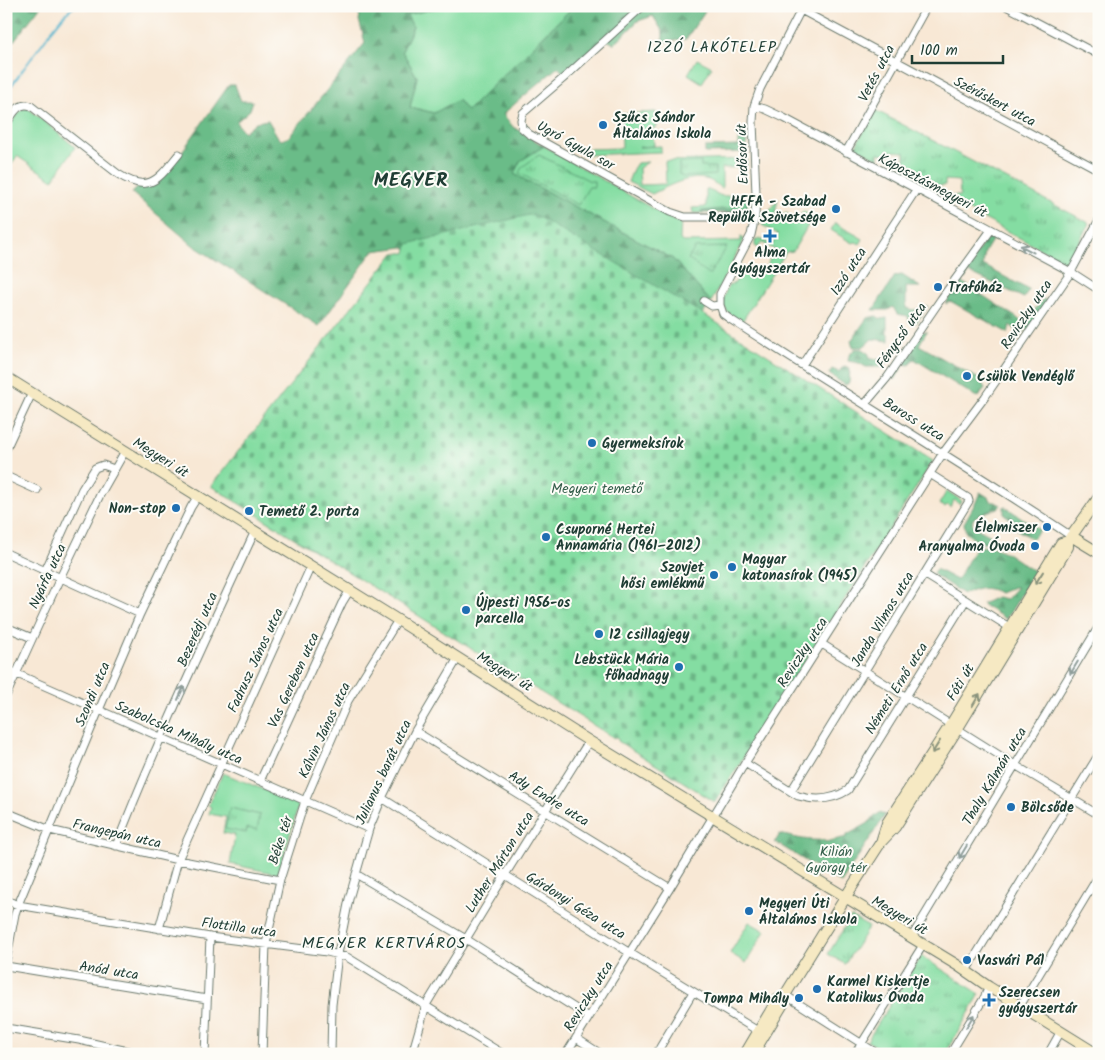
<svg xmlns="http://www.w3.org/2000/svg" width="1105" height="1060" font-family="Kalam,sans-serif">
<defs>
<pattern id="forest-firs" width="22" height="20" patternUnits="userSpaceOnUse" patternTransform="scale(1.25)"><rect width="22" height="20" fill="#6bbc88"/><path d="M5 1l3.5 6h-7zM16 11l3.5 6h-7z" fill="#579a70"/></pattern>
<pattern id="cemetery-stones" width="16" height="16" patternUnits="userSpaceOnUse" patternTransform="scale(1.25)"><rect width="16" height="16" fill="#84dda2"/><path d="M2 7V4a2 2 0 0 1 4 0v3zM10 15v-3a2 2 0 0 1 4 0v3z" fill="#6bb485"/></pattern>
<pattern id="park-tufts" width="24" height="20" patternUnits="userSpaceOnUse" patternTransform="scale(1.25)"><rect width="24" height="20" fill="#84dda2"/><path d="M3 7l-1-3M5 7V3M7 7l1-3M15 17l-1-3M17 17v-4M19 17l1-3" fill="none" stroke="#6bb485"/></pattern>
</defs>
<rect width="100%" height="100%" fill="#fdfcf7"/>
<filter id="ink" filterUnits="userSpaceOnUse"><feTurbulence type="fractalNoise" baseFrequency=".02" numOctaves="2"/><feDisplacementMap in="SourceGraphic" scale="10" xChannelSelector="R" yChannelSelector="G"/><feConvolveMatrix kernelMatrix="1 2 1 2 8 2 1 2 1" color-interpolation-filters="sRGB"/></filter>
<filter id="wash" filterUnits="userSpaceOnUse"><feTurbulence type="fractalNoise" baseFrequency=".0096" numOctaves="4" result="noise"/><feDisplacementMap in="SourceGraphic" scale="20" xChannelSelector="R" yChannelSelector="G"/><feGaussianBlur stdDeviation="1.12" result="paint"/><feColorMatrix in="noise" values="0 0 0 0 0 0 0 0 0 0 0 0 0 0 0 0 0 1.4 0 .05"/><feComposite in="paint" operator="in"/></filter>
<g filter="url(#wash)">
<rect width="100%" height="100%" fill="#f8e8d5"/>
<path fill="#84dda2" stroke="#528d6b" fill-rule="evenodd" d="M446,6H574L467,111L458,100L434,113L410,107L417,77L402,51L413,27L406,15Z
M24,108L29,109L75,147L53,180L17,156L7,171L6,129L21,110Z
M656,112L657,127L653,128L654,146L639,147L661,146V152L585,155V149L622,148L621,114Z
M544,146L676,222L679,218L681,220L680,240L683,242L741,241V236L743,238L744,240L711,302L673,259L514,174L520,161Z
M747,159V167L722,168V189C718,186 714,182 709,180C689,174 669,186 652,194L628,182L633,169L637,163L648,162L639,168L640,185L666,184L665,161Z
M706,189L722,196L749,195L747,213H693L692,208L706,207Z
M778,199L775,214L779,216L787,212L788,216L797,220L803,211L807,213L810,222L793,251L786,252L741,323C724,311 718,305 729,285L735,283L743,268L750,271L753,267L763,272L775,250L761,242L758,248L755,246V240L760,238L772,245L778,234L762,225V221L759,216L760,211L767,214Z
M947,491L962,501L960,504L954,500L950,507L947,505L945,507L939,504Z
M223,773L299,804L278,874L230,864L235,835L223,833L226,817L209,814L211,807L208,805ZM230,808L260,815L247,828L246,833Z
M749,922L765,931L746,963L730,953Z"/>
<path fill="url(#forest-firs)" stroke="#457c5e" d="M6,6H41L6,51Z
M353,6H446L407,15L413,27L402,51L417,77L410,107L434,113L458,100L467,111L574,6H696L705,11L686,39L663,42V32L653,16L638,21L614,44L607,40L566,76L558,67L503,114L513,127L544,146L520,161L514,174L673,259L711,302L703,314L659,296L426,255L404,247L373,251L319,326L194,246L132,193L138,187C153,187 159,181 169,170L229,85H235L241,101H253L250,110L236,122L244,132L256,122L268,120L279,139L282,140L289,137L365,43L359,20L360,16Z
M739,137H746L747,152L705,153V147L739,146Z
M740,197H748L747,212H701V211L733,208Z
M989,235L994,237L985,252L983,265L1029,290L1024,298L969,272L965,279L962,274Z
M902,275L920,287H906V308L914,310L928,306L916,323L909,322L908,316L897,314L893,307L888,310H873L895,276Z
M959,280L1031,327L1021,334L1010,325L1008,333L950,301L946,304L950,294Z
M1043,299L1049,302L1031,326L1025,321Z
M876,316L881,319L887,318V333L889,335V341L872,339L863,347H853L851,341L867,318Z
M927,331L919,345L979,379L985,388L979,397L975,396L914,359L909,365L904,364L895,380L892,374L921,332Z
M855,349H862L869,354V359H890L884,367H866L859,363L848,361L849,355Z
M845,366L850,368L849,383L845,385L829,374L832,369L839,372L841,369Z
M980,492L988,497L991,502H995L1001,505L998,508L980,514L973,519L972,523L976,528L991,536L987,543H980L966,533L964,523L976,502Z
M1004,506L1040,530L1032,539L1016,529L1017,523L1004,514Z
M991,546L1007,553L1035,572L1006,619L982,604L997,597L1006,599L1017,587H1014L1000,593C983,585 980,589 963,594L933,574L936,569L957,580L976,547Z
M880,812L885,815L841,883L775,842L780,834C795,838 809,841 824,840L825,842L847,837V835L867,824Z"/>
<path fill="url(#cemetery-stones)" stroke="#528d6b" d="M533,214L703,314L933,461L715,802L618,741V739L615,737L614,738L211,486L394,253H406L408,244Z"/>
<path fill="url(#park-tufts)" stroke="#528d6b" d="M697,59L712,67L702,83L688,74Z
M875,110L1089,223L1072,256L1066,263L951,201L952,196H960L959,181L945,180V185L935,186V192L898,172V167H905V152L891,151L890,155L878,153V159L855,147Z
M539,155L590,181H594V187H589L578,205L519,173L522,167Z
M701,162V167H715V175L683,177L679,174V163Z
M835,223C844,229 854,233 863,239L860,244L856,242L852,243L831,230Z
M727,247L709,275L688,259L695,248Z
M230,808L260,815L257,830L247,828L246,833L225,829Z
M851,917L869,927L845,964L828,954Z
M921,956L980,994L945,1054H890L867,1041Z"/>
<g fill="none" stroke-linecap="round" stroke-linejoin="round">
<path stroke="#4eb3cd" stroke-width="2" d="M6,93L52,30L65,14L75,6"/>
</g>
</g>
<g filter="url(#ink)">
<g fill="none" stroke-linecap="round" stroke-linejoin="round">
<g stroke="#6b796c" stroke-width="9">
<path id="street" d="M643,6L566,76L523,113L521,120L522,128L529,134L670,212L685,217H755
M803,6L760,89L754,106L753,122L756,194L755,217L751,235L720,294V305L723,314L730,319C843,393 959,461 1071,536
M1006,6L1099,55
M801,10L1099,170
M754,106L765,109L784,118L1071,272L1099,290
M6,124C13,115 18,101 31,106L118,174C150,195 159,178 179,154
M846,152L927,6
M704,301L712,306L720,305
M802,365L916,190
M865,404L887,378L941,299L991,230
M6,449L32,393
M6,476L37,490
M6,553L140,614
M45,571L82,489L95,468L103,465L114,469
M924,574L1009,627
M6,627L32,638
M822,644L1015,765L1099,815
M6,669L369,829
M6,696L60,578L100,495L125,451
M415,731L670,888
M745,763L798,796C816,801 833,800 848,790L966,600
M260,781L342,603L350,590
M791,791L969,501L968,498L930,474
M382,798L630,953L758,1031
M6,812L50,830L178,860L280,880
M116,846C158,739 207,635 255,531
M356,874L466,939L589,1017
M6,900L18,905L210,937L327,952L347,957L503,1054
M159,929L178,860L311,566
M911,938L1099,626
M6,962L15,914L18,905L99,710L140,614L191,507L198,496
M6,966L207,999
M966,971L1099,754
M785,995L878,1054
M1020,1006L1099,875
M6,1028L79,1040L141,1054
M576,1038L601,1054
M205,1054L210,937
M262,1054L266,944L280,880L305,801L348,701L398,620
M331,1054L332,1005L338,954L349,899L369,829L382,798L415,731L458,658
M412,1054L426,1005L505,875L589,741
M566,1054L670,888L745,763L943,453L985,397L1071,272L1099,220
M656,1054L693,992
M855,1054L923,945
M950,1054L984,998L989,987
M1048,1054L1061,1031"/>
</g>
<g stroke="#6b796c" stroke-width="12">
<path id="secondary" d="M6,377L393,617L589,741L957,965L989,987L1097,1054
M1071,536L1099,553
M882,839L887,823L951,724L1061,543L1068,541L1099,497
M745,1054L777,1000L785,995
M753,1054L783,1004L785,995L850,890L881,842L895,827L958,728L1068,547V541"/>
</g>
<use href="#street" stroke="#fff" stroke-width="7"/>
<use href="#secondary" stroke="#f6e9c3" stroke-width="10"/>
</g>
<defs><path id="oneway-shaft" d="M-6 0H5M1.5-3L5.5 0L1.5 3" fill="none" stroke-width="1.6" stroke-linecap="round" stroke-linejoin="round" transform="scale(1.25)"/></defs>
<g stroke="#8f9e9a">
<use href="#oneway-shaft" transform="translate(1027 249) rotate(-152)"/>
<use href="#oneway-shaft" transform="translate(1074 668) rotate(121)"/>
<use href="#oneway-shaft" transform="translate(181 693) rotate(-66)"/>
<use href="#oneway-shaft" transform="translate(963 852) rotate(121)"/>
<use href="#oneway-shaft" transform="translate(970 1021) rotate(-59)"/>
</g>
<g stroke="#8a937c">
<use href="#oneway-shaft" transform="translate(1039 578) rotate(122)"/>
<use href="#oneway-shaft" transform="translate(976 700) rotate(-59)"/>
<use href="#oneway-shaft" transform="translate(936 747) rotate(122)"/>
</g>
</g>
<g fill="#1f6fb2" stroke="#fdfcf7" stroke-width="2">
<circle cx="603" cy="125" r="5"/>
<circle cx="836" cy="209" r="5"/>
<path d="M767.5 228.5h5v5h5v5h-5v5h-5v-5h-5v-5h5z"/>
<circle cx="938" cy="287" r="5"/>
<circle cx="967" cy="376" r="5"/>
<circle cx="592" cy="443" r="5"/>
<circle cx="176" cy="508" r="5"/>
<circle cx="249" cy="511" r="5"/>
<circle cx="1047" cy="527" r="5"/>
<circle cx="546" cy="537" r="5"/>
<circle cx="1035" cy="546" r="5"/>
<circle cx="732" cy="567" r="5"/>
<circle cx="714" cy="575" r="5"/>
<circle cx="466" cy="610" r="5"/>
<circle cx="599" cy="634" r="5"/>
<circle cx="679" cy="667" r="5"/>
<circle cx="1011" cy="807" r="5"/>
<circle cx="749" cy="911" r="5"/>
<circle cx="967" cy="960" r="5"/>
<circle cx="817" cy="989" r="5"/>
<circle cx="799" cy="998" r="5"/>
<path d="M986.5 992.5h5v5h5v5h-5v5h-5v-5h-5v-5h5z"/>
</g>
<g text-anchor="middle" stroke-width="4" stroke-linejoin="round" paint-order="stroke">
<g font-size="14" fill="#1f3d34" stroke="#fdfcf7">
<text transform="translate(876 73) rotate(-62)" y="5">Vetés utca</text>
<text transform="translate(995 101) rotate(28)" y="5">Szérűskert utca</text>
<text transform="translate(576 145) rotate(29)" y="5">Ugró Gyula sor</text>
<text transform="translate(742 154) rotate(-92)" y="5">Erdősor út</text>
<text transform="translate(933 185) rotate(28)" y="5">Káposztásmegyeri út</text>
<text transform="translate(848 271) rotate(-57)" y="5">Izzó utca</text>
<text transform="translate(1026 314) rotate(-56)" y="5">Reviczky utca</text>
<text transform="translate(901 335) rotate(-55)" y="5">Fénycső utca</text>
<text transform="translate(914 419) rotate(32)" y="5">Baross utca</text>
<text transform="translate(161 457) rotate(32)" y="5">Megyeri út</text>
<text transform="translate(47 576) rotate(-65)" y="5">Nyárfa utca</text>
<text transform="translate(882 619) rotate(-59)" y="5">Janda Vilmos utca</text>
<text transform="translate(197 629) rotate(-66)" y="5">Bezerédj utca</text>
<text transform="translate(802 652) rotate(-57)" y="5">Reviczky utca</text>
<text transform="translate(255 660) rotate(-65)" y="5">Fadrusz János utca</text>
<text transform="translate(505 671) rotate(32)" y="5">Megyeri út</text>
<text transform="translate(293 680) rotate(-65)" y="5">Vas Gereben utca</text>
<text transform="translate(960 682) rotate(-59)" y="5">Fóti út</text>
<text transform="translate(896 688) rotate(-58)" y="5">Németi Ernő utca</text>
<text transform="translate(92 694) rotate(-67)" y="5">Szondi utca</text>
<text transform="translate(324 730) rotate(-65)" y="5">Kálvin János utca</text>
<text transform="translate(179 732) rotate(24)" y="5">Szabolcska Mihály utca</text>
<text transform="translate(383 772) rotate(-65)" y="5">Julianus barát utca</text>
<text transform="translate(994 776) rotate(-59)" y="5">Thaly Kálmán utca</text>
<text transform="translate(549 798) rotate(32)" y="5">Ady Endre utca</text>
<text transform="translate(117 833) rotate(13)" y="5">Frangepán utca</text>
<text transform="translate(280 840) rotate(-72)" y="5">Béke tér</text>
<text transform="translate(499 862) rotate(-58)" y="5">Luther Márton utca</text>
<text transform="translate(576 905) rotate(32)" y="5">Gárdonyi Géza utca</text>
<text transform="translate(900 915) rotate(31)" y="5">Megyeri út</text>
<text transform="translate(239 927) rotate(8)" y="5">Flottilla utca</text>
<text transform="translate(109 970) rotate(9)" y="5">Anód utca</text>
<text transform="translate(588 996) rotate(-58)" y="5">Reviczky utca</text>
</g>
<g font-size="14" font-weight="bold" fill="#1f3d34" stroke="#fdfcf7" text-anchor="start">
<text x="613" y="122">Szűcs Sándor<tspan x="613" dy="16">Általános Iskola</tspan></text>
<text x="826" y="206" text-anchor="end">HFFA - Szabad<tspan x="826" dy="16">Repülők Szövetsége</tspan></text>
<text x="770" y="257" text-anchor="middle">Alma<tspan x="770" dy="16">Gyógyszertár</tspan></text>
<text x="948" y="292">Trafóház</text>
<text x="977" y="381">Csülök Vendéglő</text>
<text x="602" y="448">Gyermeksírok</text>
<text x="166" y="513" text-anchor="end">Non-stop</text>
<text x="259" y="516">Temető 2. porta</text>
<text x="1037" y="532" text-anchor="end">Élelmiszer</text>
<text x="556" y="534">Csuporné Hertei<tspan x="556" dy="16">Annamária (1961–2012)</tspan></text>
<text x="1025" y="551" text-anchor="end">Aranyalma Óvoda</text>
<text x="742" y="564">Magyar<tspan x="742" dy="16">katonasírok (1945)</tspan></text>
<text x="704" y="572" text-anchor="end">Szovjet<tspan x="704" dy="16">hősi emlékmű</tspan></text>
<text x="476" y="607">Újpesti 1956-os<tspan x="476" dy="16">parcella</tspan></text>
<text x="609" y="639">12 csillagjegy</text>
<text x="669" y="664" text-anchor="end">Lebstück Mária<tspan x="669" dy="16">főhadnagy</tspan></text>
<text x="1021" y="812">Bölcsőde</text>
<text x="759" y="908">Megyeri Úti<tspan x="759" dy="16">Általános Iskola</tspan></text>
<text x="977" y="965">Vasvári Pál</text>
<text x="827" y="986">Karmel Kiskertje<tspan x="827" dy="16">Katolikus Óvoda</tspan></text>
<text x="999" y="997">Szerecsen<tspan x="999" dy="16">gyógyszertár</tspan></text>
<text x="789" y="1003" text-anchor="end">Tompa Mihály</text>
</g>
<g font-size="14" fill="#335d4a" stroke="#fdfcf7">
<text x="597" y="493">Megyeri temető</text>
<text x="836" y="856">Kilián<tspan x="836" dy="16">György tér</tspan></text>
</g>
<g font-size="15" letter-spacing="1" fill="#1f3d34" stroke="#fdfcf7">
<text x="712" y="52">IZZÓ LAKÓTELEP</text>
</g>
<g font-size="16" letter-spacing="1" fill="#1f3d34" stroke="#fdfcf7">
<text x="384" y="948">MEGYER KERTVÁROS</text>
</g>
<g font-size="19" font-weight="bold" letter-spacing="1" fill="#1f3d34" stroke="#fdfcf7">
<text x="411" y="186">MEGYER</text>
</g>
</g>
<rect width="1105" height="1060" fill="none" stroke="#fdfcf7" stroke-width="25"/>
<path d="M912 55v8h91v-8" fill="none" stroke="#1f3d34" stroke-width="2.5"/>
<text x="920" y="55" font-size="15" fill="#1f3d34" stroke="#fdfcf7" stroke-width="4" paint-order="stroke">100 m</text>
</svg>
